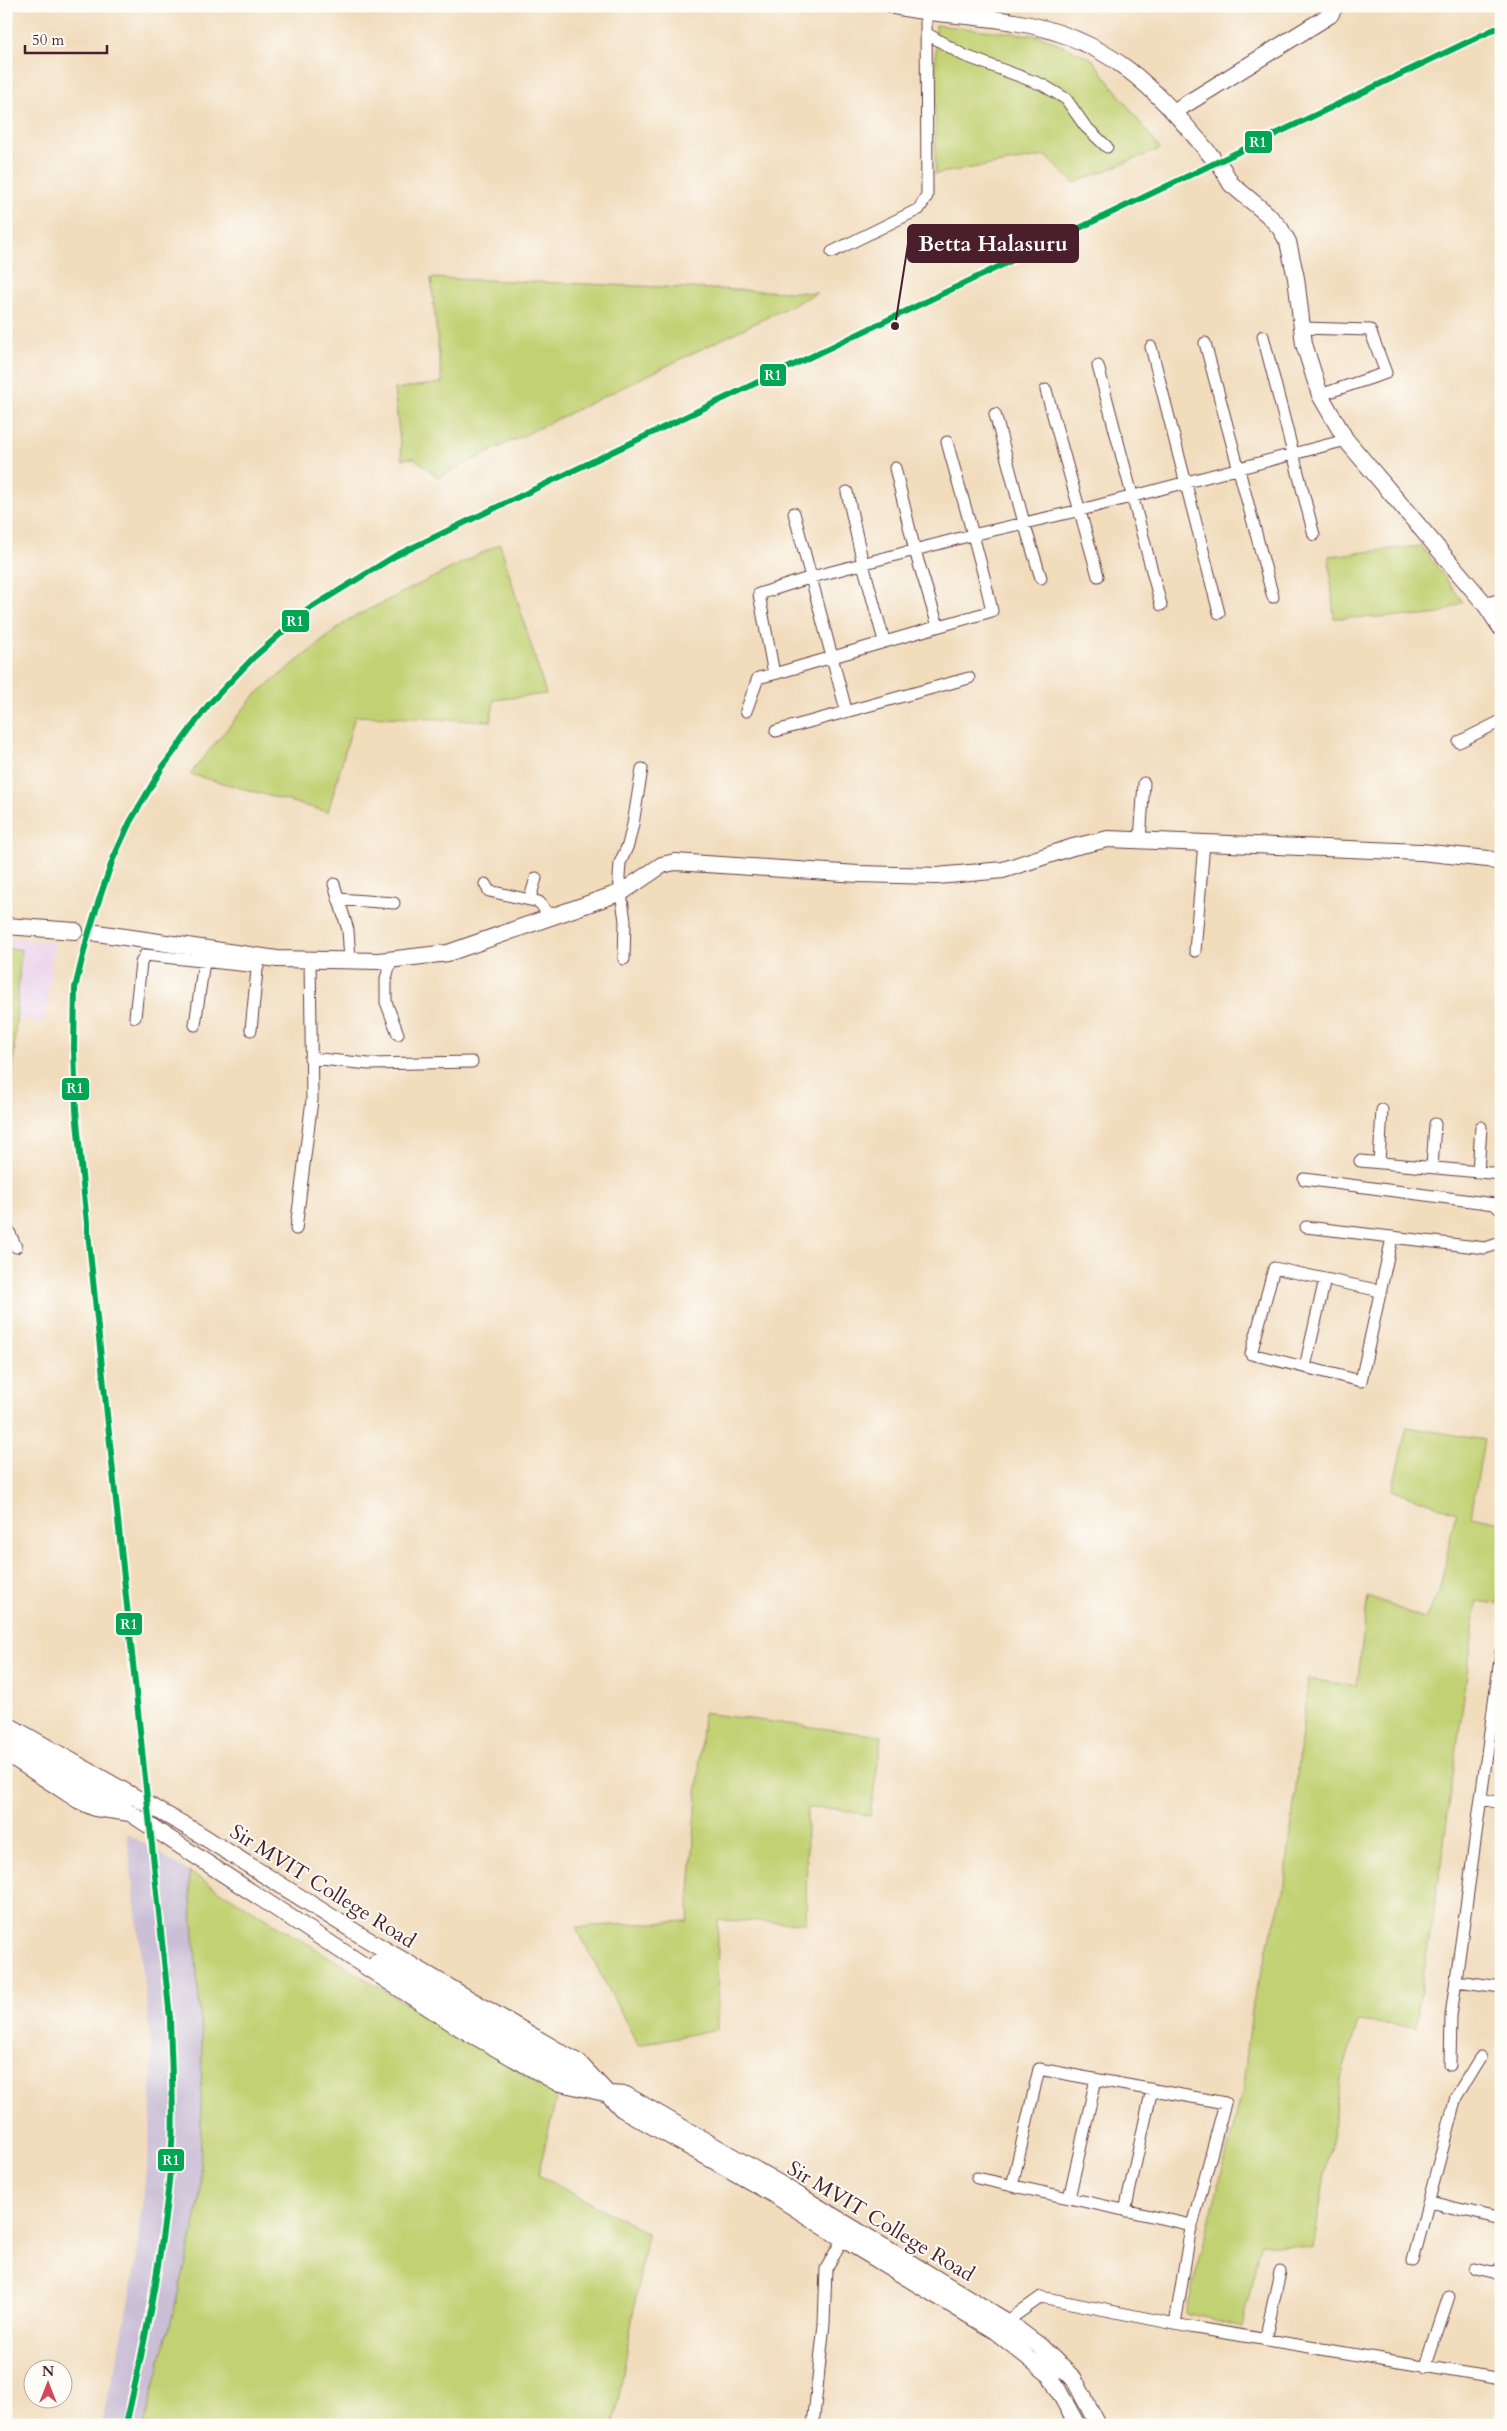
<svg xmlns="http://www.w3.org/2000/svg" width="1507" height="2431" font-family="Cardo,serif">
<rect width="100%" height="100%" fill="#fdfcf7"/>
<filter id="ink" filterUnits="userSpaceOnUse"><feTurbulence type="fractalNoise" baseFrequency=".02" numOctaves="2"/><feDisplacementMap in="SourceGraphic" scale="10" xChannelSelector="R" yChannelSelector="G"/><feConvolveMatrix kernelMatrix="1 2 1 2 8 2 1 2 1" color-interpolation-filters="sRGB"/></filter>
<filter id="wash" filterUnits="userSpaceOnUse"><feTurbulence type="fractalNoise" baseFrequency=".0096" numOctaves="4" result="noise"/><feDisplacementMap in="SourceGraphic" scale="20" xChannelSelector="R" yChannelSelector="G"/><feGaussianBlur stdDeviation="1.12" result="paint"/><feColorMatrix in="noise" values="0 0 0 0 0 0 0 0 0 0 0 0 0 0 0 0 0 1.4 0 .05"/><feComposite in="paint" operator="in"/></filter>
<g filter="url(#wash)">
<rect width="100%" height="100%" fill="#f1dcbc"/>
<path fill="#ebd1ec" d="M6,938L54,942L45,1023L17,1018L6,1146Z"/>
<path fill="#cbbfd6" d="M127,1833L189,1872L202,2038L200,2198L185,2267L144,2425H101L120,2347L136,2261L150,2135L152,2052Z"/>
<path fill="#c2d173" stroke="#86784f" d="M936,25L1041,36L1092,59L1160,149L1074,183L1046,156L935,174Z
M431,278L817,293L438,477L414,458L402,459L394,389L442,383Z
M500,544L546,694L494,700L491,721L355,716L328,812L190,774L254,696L348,620Z
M1421,546L1463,602L1439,614L1423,616L1334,618L1329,556Z
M6,949H21L9,1125H6Z
M1407,1427L1484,1440L1471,1516L1501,1522V1579L1497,1604L1477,1601L1439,1879L1415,2027L1358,2021L1341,2078L1313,2248L1260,2243L1243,2327L1186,2313L1242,2093L1253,2002L1285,1884L1308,1679L1357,1686L1368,1596L1425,1619L1439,1592L1456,1512L1392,1490Z
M703,1713L882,1736L870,1816L838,1809L807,1808L806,1923L718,1920L717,2029L638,2045L576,1927L688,1921Z
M189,1872L557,2095L538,2175L647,2233L614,2425H144L185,2267L200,2198L202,2038Z"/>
</g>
<g filter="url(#ink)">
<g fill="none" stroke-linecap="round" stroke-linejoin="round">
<g stroke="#633b41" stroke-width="13">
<path id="street" d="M926,33L963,55L1043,85L1066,99L1085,126L1107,147
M832,252L919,209L927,196L926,11
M1302,328L1370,330L1386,373L1320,395
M1263,336L1314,535
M1205,343L1273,597
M1151,347L1219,613
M1098,366L1161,605
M1046,390L1098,576
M995,414L1024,523L1041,578
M947,442C962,498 980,554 992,611L774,674L759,594L812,577L972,535L1081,510L1346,440
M895,468L915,551L938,626
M847,492L863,564L884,641
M794,513L846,710
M1485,604L1501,599
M746,711L758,678L774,674
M776,731L969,678
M1459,742L1501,721
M1140,840L1144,783
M334,884L348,930L350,960
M485,884L489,891L539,902L550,916
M530,898L536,878
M338,899L394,903
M1195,951L1204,843
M624,959L625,921L619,878L620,863L628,845L633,824L642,769
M391,960L386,979V1002L398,1034
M135,1017L141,963L145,955L258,967
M195,1025L204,961
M251,1030L258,960
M310,1058L369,1064L472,1062
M1360,1161L1501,1174
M1379,1163L1382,1110
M1432,1167L1435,1124
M1478,1172L1481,1127
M1304,1179L1494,1204L1501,1210
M6,1225L16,1247
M1306,1227L1485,1248L1501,1243
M296,1229L312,1100L310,960
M1381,1291L1274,1268L1251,1354L1361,1381L1392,1238
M1305,1367L1325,1279
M1481,1799L1501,1803
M1457,1981L1501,1987
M1450,2065L1451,2016L1501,1652
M977,2178L1192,2225
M1012,2186L1039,2069L1225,2103L1190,2233L1175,2324
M1069,2198L1096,2079
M1430,2202L1501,2219
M1125,2211L1152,2089
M1413,2261L1456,2097L1480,2058
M1475,2269L1492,2273L1498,2272L1501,2267
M1002,2325L1041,2297L1190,2327L1501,2379
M1265,2340L1280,2272
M1425,2368L1449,2296
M813,2425L824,2324L826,2269L846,2233"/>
</g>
<g stroke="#633b41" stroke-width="18">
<path id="secondary" d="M894,6C933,15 974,15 1014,22C1108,37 1154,86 1212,157
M1175,111L1330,15L1335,6
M1222,168L1231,184L1267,214L1280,228L1288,242L1296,278L1304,344L1320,395L1346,440L1485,604L1501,628
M6,926L75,931
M97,933L277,959L379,961L448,953L622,892L662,865L675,862L858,874L937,876L1003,870L1073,847L1108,839L1421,852L1488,859L1501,863
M6,1724L193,1830L365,1938L579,2063L622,2109L776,2196L843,2239L995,2331L1050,2375L1077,2425
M6,1741L125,1809
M6,1753L78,1800L95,1808L130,1813L460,2028L556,2082L609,2094L626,2095L782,2185L1006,2321L1040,2346L1074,2379L1098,2425
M377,1962L587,2083"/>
</g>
<use href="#street" stroke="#fff" stroke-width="11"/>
<use href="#secondary" stroke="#fff" stroke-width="16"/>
<g stroke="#fdfcf7" stroke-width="10">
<path id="rail-1" d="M126,2425C146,2337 164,2249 171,2159C175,2112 171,2064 170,2018L82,1175L76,1110L74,1049L75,988L87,939L100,897L113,859L130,822L162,768L209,704L254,657L309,609L395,556L1501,26"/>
</g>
<use href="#rail-1" stroke="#00a651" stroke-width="6"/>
</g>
</g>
<g text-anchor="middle" stroke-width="4" stroke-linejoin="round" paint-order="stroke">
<g font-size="21" fill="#4a1f2b" stroke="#fdfcf7">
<text transform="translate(323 1886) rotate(32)" y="7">Sir MVIT College Road</text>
<text transform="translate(881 2221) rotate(31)" y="7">Sir MVIT College Road</text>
</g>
</g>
<path fill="none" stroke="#4a1f2b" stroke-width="2" d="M895 326L908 244"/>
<circle fill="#4a1f2b" stroke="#fdfcf7" stroke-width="2" cx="895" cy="326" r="5"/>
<rect fill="#4a1f2b" stroke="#4a1f2b" stroke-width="2" x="908" y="225" width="170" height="37" rx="5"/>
<g font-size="22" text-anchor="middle" font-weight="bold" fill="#fff">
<text x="993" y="251">Betta Halasuru</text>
</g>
<g stroke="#fdfcf7" stroke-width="2">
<rect x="1244" y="130" width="29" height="24" rx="5" fill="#00a651"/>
<rect x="759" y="363" width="28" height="24" rx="5" fill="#00a651"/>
<rect x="281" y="609" width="29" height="24" rx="5" fill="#00a651"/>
<rect x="61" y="1077" width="29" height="24" rx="5" fill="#00a651"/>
<rect x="115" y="1612" width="28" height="24" rx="5" fill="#00a651"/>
<rect x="157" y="2148" width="28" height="24" rx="5" fill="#00a651"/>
</g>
<g font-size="14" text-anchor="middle" font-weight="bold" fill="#fff">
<text x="1258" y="147">R1</text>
<text x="773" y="380">R1</text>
<text x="295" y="626">R1</text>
<text x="75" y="1093">R1</text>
<text x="129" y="1629">R1</text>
<text x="171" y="2165">R1</text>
</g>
<rect width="1507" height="2431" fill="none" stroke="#fdfcf7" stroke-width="25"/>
<g transform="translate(48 2384)"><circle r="24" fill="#fdfcf7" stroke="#b5a4a5"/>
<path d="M0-4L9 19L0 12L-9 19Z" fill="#d1495b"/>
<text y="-8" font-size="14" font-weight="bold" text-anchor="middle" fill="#4a1f2b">N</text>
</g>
<path d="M25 45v8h82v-8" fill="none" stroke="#4a1f2b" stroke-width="2.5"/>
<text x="32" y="45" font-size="15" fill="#4a1f2b" stroke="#fdfcf7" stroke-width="4" paint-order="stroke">50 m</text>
</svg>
